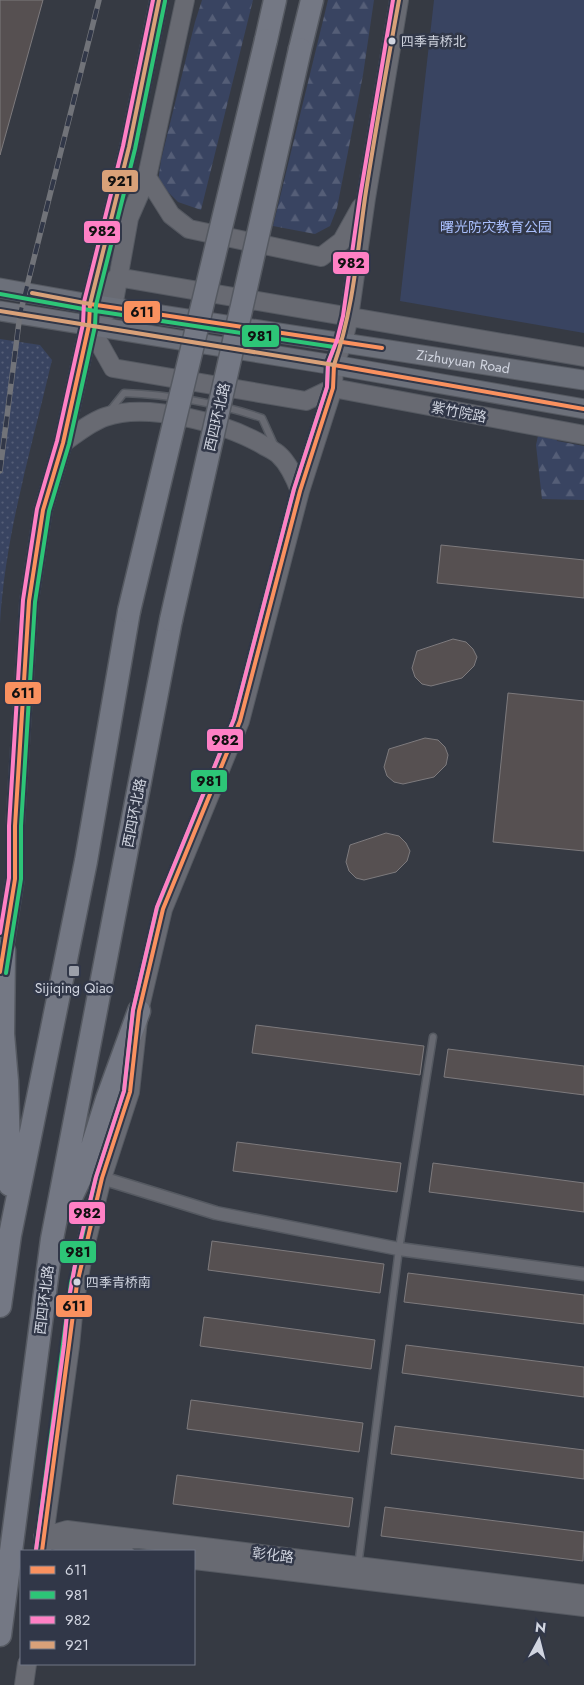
<svg xmlns="http://www.w3.org/2000/svg" width="584" height="1685" font-family="Jost,'Noto Sans SC',sans-serif">
<defs>
<pattern id="grass-dots" width="8" height="8" patternUnits="userSpaceOnUse" patternTransform="scale(1.25)"><rect width="8" height="8" fill="#394461"/><path d="M2 2h.1M6 6h.1" fill="none" stroke="#555e77" stroke-width="1.8" stroke-linecap="round"/></pattern>
<pattern id="forest-firs" width="22" height="20" patternUnits="userSpaceOnUse" patternTransform="scale(1.25)"><rect width="22" height="20" fill="#394461"/><path d="M5 1l3.5 6h-7zM16 11l3.5 6h-7z" fill="#555e77"/></pattern>
</defs>
<rect width="100%" height="100%" fill="#363a43"/>
<path fill="url(#grass-dots)" d="M0,339L40,345L52,360C32,447 5,534 0,624Z"/>
<path fill="url(#forest-firs)" d="M202,0H253L201,210L178,202L158,182L161,160L195,22Z
M328,0H374L363,75L337,208L330,226L315,234L273,226Z
M539,431L556,433L557,441L584,446V500L542,499L536,445Z"/>
<path fill="#394461" d="M434,0H584V333L400,301Z"/>
<path fill="#565051" stroke="#7d7a7d" d="M0,0H43L0,155Z
M441,545L584,560V598L437,583Z
M453,639L466,642L473,649L477,657L474,666L462,678L431,686L422,684L415,677L412,668L417,651Z
M508,693L584,701V851L493,842Z
M425,738L438,740L445,747L448,755L446,765L434,777L403,784L394,782L387,776L384,767L389,749Z
M386,833L399,836L406,843L410,851L407,861L396,872L364,880L356,878L349,871L346,862L350,845Z
M256,1025L424,1046L420,1075L252,1053Z
M448,1049L584,1066V1095L444,1077Z
M237,1142L401,1163L397,1192L233,1171Z
M433,1163L584,1183V1212L429,1192Z
M212,1241L384,1264L380,1293L208,1270Z
M408,1273L584,1295V1324L404,1302Z
M204,1317L375,1340L371,1369L200,1346Z
M406,1345L584,1367V1397L402,1373Z
M191,1400L363,1423L359,1452L187,1429Z
M395,1426L584,1450V1479L391,1454Z
M177,1475L353,1498L349,1527L173,1504Z
M385,1507L584,1532L583,1561L381,1536Z"/>
<g fill="none" stroke-linecap="round" stroke-linejoin="round">
<g stroke="#555961" stroke-width="9">
<path id="lane" d="M108,413L124,393C170,395 218,403 262,418L276,449
M358,1566L399,1249L433,1037"/>
</g>
<g stroke="#555961" stroke-width="15">
<path id="street" d="M102,1178L216,1213L399,1249L584,1274"/>
</g>
<g stroke="#555961" stroke-width="20">
<path id="secondary" d="M147,177L171,215L189,229L321,257L342,241L361,207
M90,304L117,277L584,357
M101,316L113,307L129,218L147,177L185,0
M89,325L113,368L306,401L333,388L584,435
M63,443C76,434 90,422 105,417C147,402 225,423 263,445C268,448 275,451 279,455C289,464 295,478 300,491
M2,963L15,879V826L29,601L43,510L63,443L89,325L90,304L129,147L159,0
M43,1537L67,1530L584,1594
M43,1537L66,1544L124,1551
M42,1551L70,1346L74,1305L83,1255L102,1178L130,1092L139,1011L163,909L240,721L300,491L333,388L334,365L343,342L349,317L366,198L399,0
M194,1560L584,1607
M24,1685L27,1664"/>
</g>
<g stroke="#555961" stroke-width="21">
<g id="primary">
<path id="s1" d="M0,288L90,304L584,380"/>
<path d="M0,311L334,365L584,409"/>
</g>
</g>
<g stroke="#555961" stroke-width="25">
<path id="highway" d="M266,40L275,0
M300,49L312,0
M4,951L3,1034L7,1081L10,1185
M67,1206L86,1166L107,1099L139,1011
M0,1306L10,1235L86,861L129,611
M0,1635L52,1239L171,620"/>
</g>
<use href="#lane" stroke="#686a72" stroke-width="6"/>
<use href="#street" stroke="#686a72" stroke-width="12"/>
<use href="#secondary" stroke="#686a72" stroke-width="18"/>
<use href="#primary" stroke="#6c707a" stroke-width="19"/>
<use href="#highway" stroke="#747884" stroke-width="22"/>
<g stroke="#717379" stroke-width="5.5">
<path id="rail" d="M0,471L20,314L99,0"/>
</g>
<use href="#rail" stroke="#313748" stroke-width="4" stroke-dasharray="11" stroke-linecap="butt"/>
<g stroke="#555961" stroke-width="25" stroke-linecap="butt">
<path id="highway-bridge" d="M129,611L266,40
M171,620L300,49"/>
</g>
<use href="#highway-bridge" stroke="#747884" stroke-width="22"/>
<g stroke="#313748" stroke-width="8">
<path id="bus-1" d="M0,972L15,879V826L29,601L43,510L63,443L89,325L90,304L382,348
M42,1551L77,1284L102,1178L130,1092L139,1011L163,909L240,721L300,491L333,388L334,365L584,409"/>
</g>
<g stroke="#313748" stroke-width="8">
<path id="bus-2" d="M0,294L89,310L334,347L328,364L327,387L294,489L234,719L157,908L133,1010L124,1091L96,1177L71,1283L36,1550
M6,973L21,879V826L35,602L49,511L69,444L95,326L96,305L135,149L165,1"/>
</g>
<g stroke="#313748" stroke-width="8">
<path id="bus-3" d="M0,933L9,878V826L23,600L37,509L57,441L83,324L84,302L123,146L153,0
M36,1550L64,1345L68,1304L77,1254L96,1177L124,1091L133,1010L157,907L234,719L294,489L327,387L328,363L337,340L343,316L360,197L393,0"/>
</g>
<g stroke="#313748" stroke-width="8">
<path id="bus-4" d="M32,293L90,304L129,147L159,0
M0,311L334,365C353,311 357,255 365,198C375,132 387,66 399,0"/>
</g>
<use href="#bus-1" stroke="#fa915f" stroke-width="4"/>
<use href="#bus-2" stroke="#2dc577" stroke-width="4"/>
<use href="#bus-3" stroke="#ff80c5" stroke-width="4"/>
<use href="#bus-4" stroke="#d9a179" stroke-width="4"/>
</g>
<g fill="#d1d5e0" stroke="#313748" stroke-width="2">
<circle cx="392" cy="41" r="4.5"/>
<circle cx="77" cy="1282" r="4.5"/>
</g>
<rect fill="#9b9fa9" stroke="#313748" stroke-width="2" x="68" y="965" width="12" height="12" rx="2.5"/>
<g text-anchor="middle" stroke-width="5" stroke-linejoin="round" paint-order="stroke">
<g font-size="13" fill="#d1d5e0" stroke="#313748" text-anchor="start">
<text x="401" y="46">四季青桥北</text>
<text x="86" y="1287">四季青桥南</text>
</g>
<g font-size="14" fill="#a8befb" stroke="#313748">
<text x="496" y="232">曙光防灾教育公园</text>
</g>
<g font-size="14" fill="#d1d5e0" stroke="#313748">
<text dy="5" stroke="none"><textPath href="#s1" startOffset="469">Zizhuyuan Road</textPath></text>
<text transform="translate(459 412) rotate(11)" y="5">紫竹院路</text>
<text transform="translate(217 417) rotate(-77)" y="5">西四环北路</text>
<text transform="translate(134 813) rotate(-79)" y="5">西四环北路</text>
<text transform="translate(44 1300) rotate(-83)" y="5">西四环北路</text>
<text transform="translate(273 1555) rotate(7)" y="5">彰化路</text>
</g>
<g font-size="14" fill="#d1d5e0" stroke="#313748">
<text x="74" y="993">Sijiqing Qiao</text>
</g>
</g>
<g stroke="#313748" stroke-width="2">
<rect x="101" y="169" width="38" height="24" rx="5" fill="#d9a179"/>
<rect x="83" y="220" width="38" height="24" rx="5" fill="#ff80c5"/>
<rect x="332" y="251" width="38" height="24" rx="5" fill="#ff80c5"/>
<rect x="123" y="300" width="38" height="24" rx="5" fill="#fa915f"/>
<rect x="241" y="324" width="39" height="24" rx="5" fill="#2dc577"/>
<rect x="4" y="681" width="38" height="24" rx="5" fill="#fa915f"/>
<rect x="206" y="728" width="38" height="24" rx="5" fill="#ff80c5"/>
<rect x="190" y="769" width="38" height="24" rx="5" fill="#2dc577"/>
<rect x="68" y="1201" width="38" height="24" rx="5" fill="#ff80c5"/>
<rect x="59" y="1240" width="38" height="24" rx="5" fill="#2dc577"/>
<rect x="55" y="1294" width="38" height="24" rx="5" fill="#fa915f"/>
</g>
<g font-size="14" text-anchor="middle" font-weight="bold" fill="#111">
<text x="120" y="186">921</text>
<text x="102" y="236">982</text>
<text x="351" y="268">982</text>
<text x="142" y="317">611</text>
<text x="260" y="341">981</text>
<text x="23" y="698">611</text>
<text x="225" y="745">982</text>
<text x="209" y="786">981</text>
<text x="87" y="1218">982</text>
<text x="78" y="1257">981</text>
<text x="74" y="1311">611</text>
</g>
<rect x="20" y="1550" width="175" height="115" fill="#313748" stroke="#717685"/>
<rect x="30" y="1566" width="25" height="8" fill="#fa915f" stroke="#717685"/>
<text x="65" y="1575" font-size="15" fill="#d1d5e0">611</text>
<rect x="30" y="1591" width="25" height="8" fill="#2dc577" stroke="#717685"/>
<text x="65" y="1600" font-size="15" fill="#d1d5e0">981</text>
<rect x="30" y="1616" width="25" height="8" fill="#ff80c5" stroke="#717685"/>
<text x="65" y="1625" font-size="15" fill="#d1d5e0">982</text>
<rect x="30" y="1641" width="25" height="8" fill="#d9a179" stroke="#717685"/>
<text x="65" y="1650" font-size="15" fill="#d1d5e0">921</text>
<g transform="translate(539 1640) rotate(7)" stroke="#313748" stroke-width="4" paint-order="stroke">
<path d="M0-4L9 19L0 12L-9 19Z" fill="#d1d5e0"/>
<text y="-8" font-size="14" font-weight="bold" text-anchor="middle" fill="#d1d5e0">N</text>
</g>
</svg>
